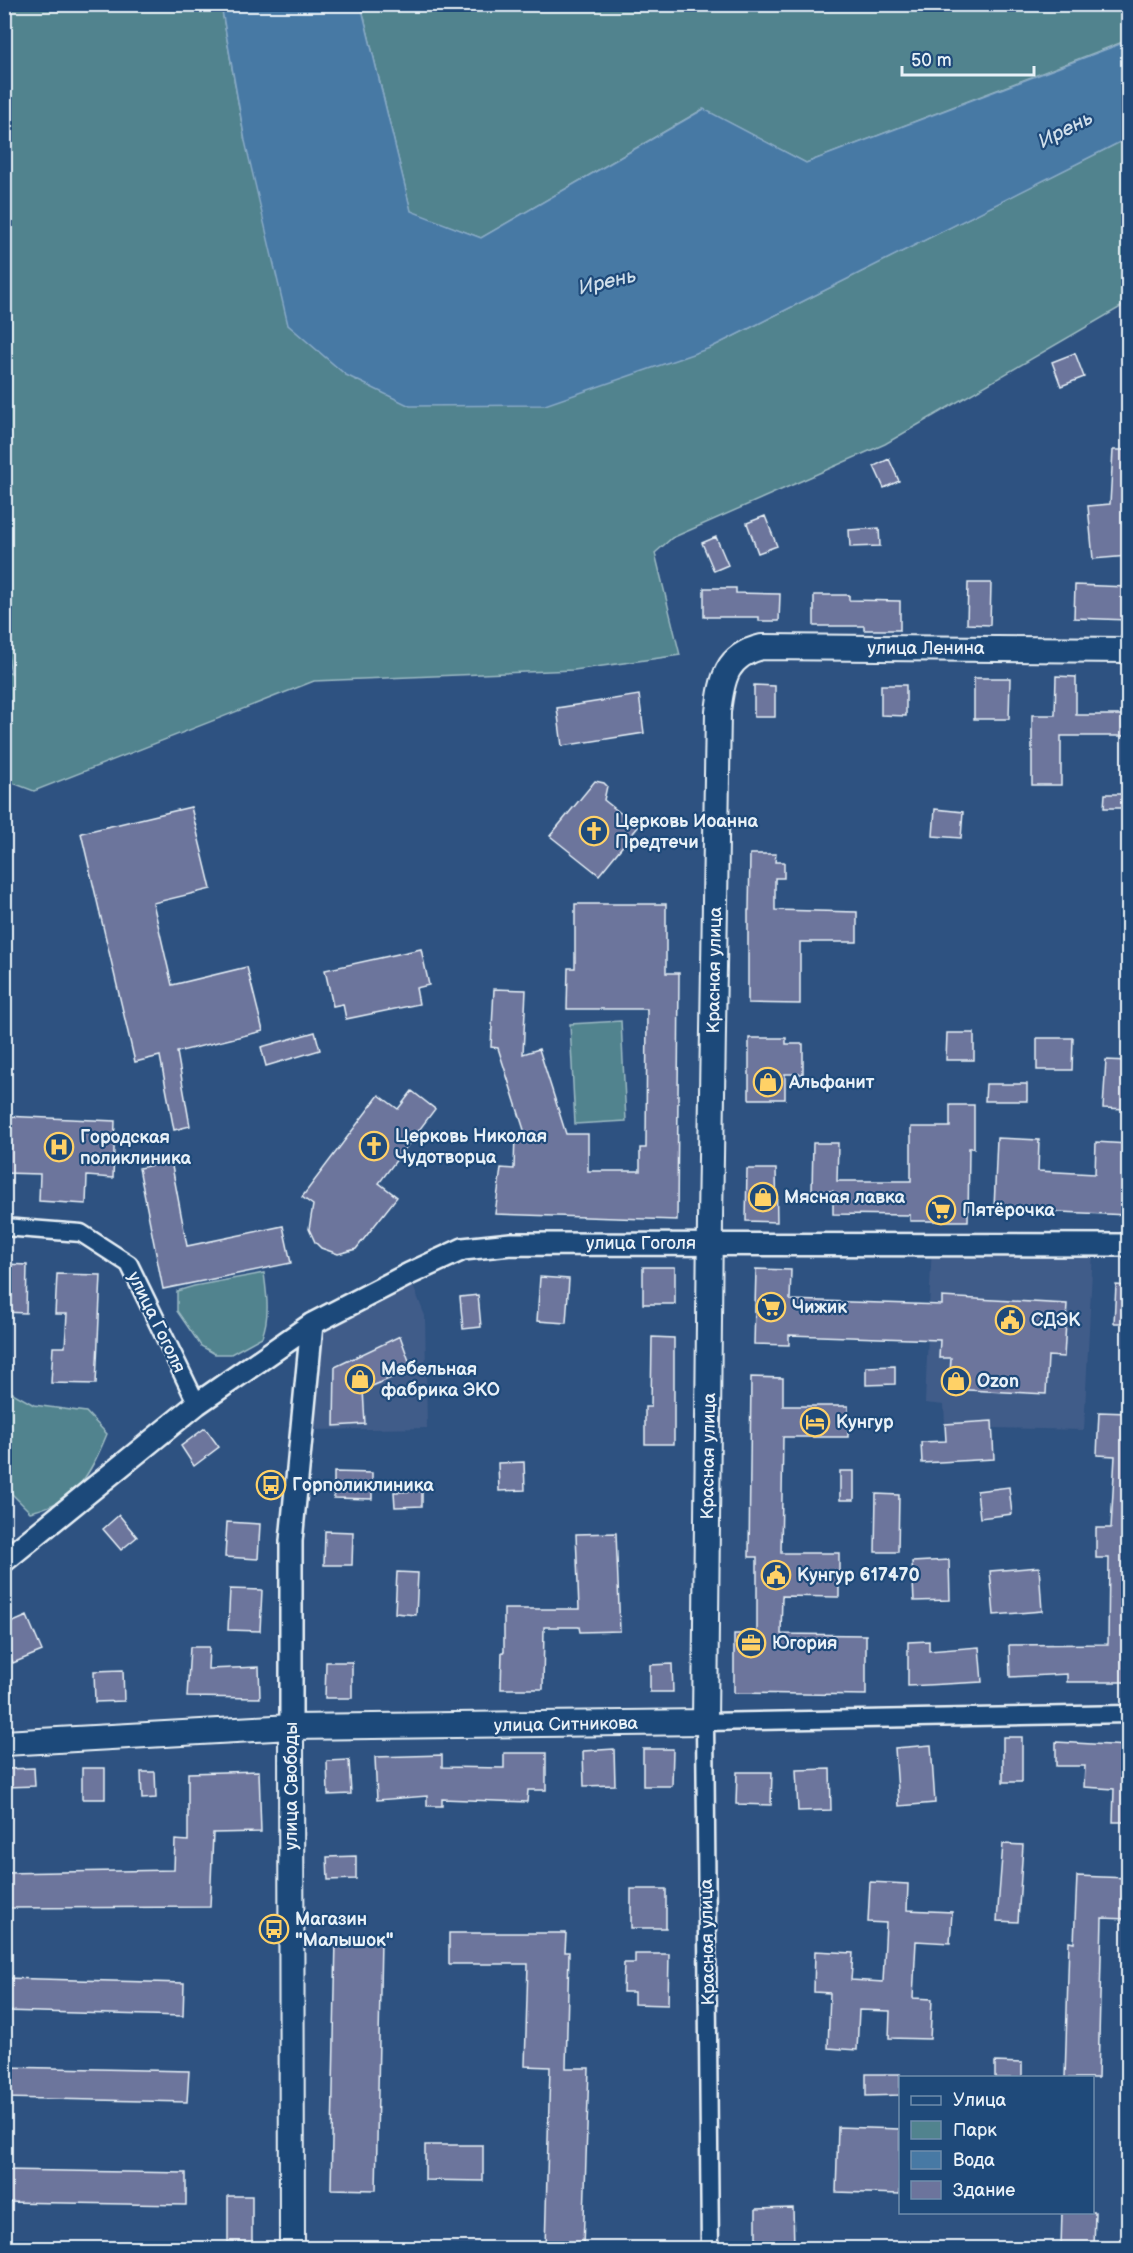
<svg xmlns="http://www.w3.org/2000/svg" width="1133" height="2253" font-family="'Balsamiq Sans',sans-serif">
<rect width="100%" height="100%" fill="#2e5281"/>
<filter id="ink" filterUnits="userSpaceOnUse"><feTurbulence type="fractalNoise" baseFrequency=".0167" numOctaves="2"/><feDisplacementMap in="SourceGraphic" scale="12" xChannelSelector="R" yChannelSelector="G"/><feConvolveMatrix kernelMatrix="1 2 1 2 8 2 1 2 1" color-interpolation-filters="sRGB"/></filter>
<g filter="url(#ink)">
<path fill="#415c89" d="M932,1243L1093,1250L1084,1430L993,1428L994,1459L922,1463L921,1442L946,1440L944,1405L925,1403Z
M413,1286L425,1316L427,1428L310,1430L318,1330Z"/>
<path fill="#51838e" stroke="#9cbac3" stroke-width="1.5" d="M1128,4V40L806,163L703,109L481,238L411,212L361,5Z
M5,5H221L245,141L710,348L1128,138V304L1124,305L885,444L672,538L655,553L680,655L574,670L314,681L34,791L13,783L5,785V670L11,673L8,656L5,653Z
M621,1021L626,1121L575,1124L570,1024Z
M264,1273C267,1296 270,1316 262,1337L231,1354H215L201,1346L177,1311V1291L194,1286Z
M5,1385L9,1391L34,1405L86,1412L107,1434C90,1475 76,1502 30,1512L5,1487Z"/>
<path fill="#4779a4" stroke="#87a9c6" stroke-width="1.5" d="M221,5H361L411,211L481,238L704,109L806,163L1128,41V138L710,348L545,405L410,406L346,375L288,325L245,141Z"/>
<path fill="#6c749c" stroke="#e8f1f8" stroke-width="1.5" d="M1075,353L1084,377L1061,386L1052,362Z
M1113,450H1128V495H1125L1128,556L1093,559L1088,506L1110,504Z
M889,459L899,481L884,488L874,466Z
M765,516L777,546L758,553L747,523Z
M879,528L880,546L850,547L849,530Z
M716,537L728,565L714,571L702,543Z
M968,583H991L990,625L967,624Z
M1075,585L1128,587V620L1074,618Z
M704,588H736V593L780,594L779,621H759V617H704Z
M814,595H849V600L900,601V630H864V626H814Z
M1056,676L1076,677V715H1128V736H1061V785H1032V715H1055Z
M974,678H1010L1009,719H974Z
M754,685L775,686V717H754Z
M881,685H906V716L881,715Z
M639,695L644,733L562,746L557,708Z
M595,781L604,783L607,786L604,800L638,827L599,875L550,836Z
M1105,794H1128V808H1104Z
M191,807L211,889L153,903L172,985L247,967L263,1031L177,1052L190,1126L174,1130L160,1056L135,1062L81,833Z
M935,809L963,812L961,838L933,836Z
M750,854H776L775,862H784V878H775V910L857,912V942H800V1004L748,1003V910H749Z
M575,904H666V973H679L677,1220L495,1214L501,1168L514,1169L515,1133H525L498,1048L491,1047L494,989L526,990L523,1054L539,1049L566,1134H588V1171H640V1148H646L647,1009H567L568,968H575Z
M421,949L429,985L416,988L419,1004L346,1019L343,1004L333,1006L325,970Z
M315,1032L320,1050L266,1066L261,1047Z
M947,1033H974V1060H946Z
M749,1038H786V1044H803V1074H785V1099H749Z
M1037,1038H1073L1072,1070H1037Z
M1106,1060L1128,1061V1109L1103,1108Z
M986,1084H1027V1101H985Z
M412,1091L435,1109L379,1183L397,1197L356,1249L338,1254L321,1248L315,1242L309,1229L313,1205L302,1197L379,1095L398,1109Z
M950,1105H974V1148H969L968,1221H910V1215L833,1214V1191H812L813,1143H838L837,1181H911V1127H950Z
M4,1116L115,1121L113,1178L87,1176L86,1204L39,1201L40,1174L4,1173Z
M997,1138L1039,1140L1038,1171L1095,1174L1096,1142L1128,1144V1215L994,1209Z
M171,1161L187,1246L283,1226L291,1263L163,1289L139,1168Z
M747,1169H776L777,1222L746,1221Z
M4,1264L27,1265L26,1313L4,1312Z
M643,1267H675V1304H643Z
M756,1269L791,1270L790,1300L942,1305V1297L1067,1304L1064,1357L1048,1356L1046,1394L949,1389L951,1358H939L940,1340L789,1335V1345L754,1344Z
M57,1274L101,1275L96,1384L51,1383L53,1347H65L67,1314H55Z
M540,1277L569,1279L566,1323L537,1321Z
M1116,1285L1128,1286V1323H1114Z
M478,1295L481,1327L463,1329L460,1297Z
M400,1336L412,1369L363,1390L365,1424L334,1426L335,1367Z
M652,1337L674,1338V1444H645V1407H651Z
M895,1366V1384L866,1385V1367Z
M751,1377L783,1378V1406H848V1437H783L781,1553H839V1597L782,1596L781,1634L866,1635V1695L734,1693V1634H757V1557H749Z
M1099,1412L1128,1413V1682H1067V1674L1010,1677L1009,1645L1108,1644L1109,1558H1096V1528H1111L1115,1456L1097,1455Z
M992,1421L994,1459L922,1463L921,1442L946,1441L945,1424Z
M205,1428L219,1447L194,1466L181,1446Z
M524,1462L525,1490L499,1491L498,1463Z
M840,1471H854V1500H840Z
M334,1472L372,1473V1499L334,1498Z
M1009,1487L1012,1514L980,1518L977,1491Z
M422,1491V1506L395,1507L394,1492Z
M876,1494L899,1495L898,1552H875Z
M119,1515L137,1537L121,1550L103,1529Z
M227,1522L260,1524L258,1559L225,1557Z
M325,1531L353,1532L352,1565H324Z
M616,1533L620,1631L580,1632L579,1627H544L543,1689H501L502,1652H504V1609H579L576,1534Z
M949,1560L950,1600L914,1601L912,1562Z
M1039,1567L1042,1611L994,1615L990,1571Z
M397,1572L418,1573L416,1615L395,1613Z
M230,1589L262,1590L260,1631L228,1630Z
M27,1616L42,1651L13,1663L4,1642V1626Z
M929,1641V1651L979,1647L982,1682L908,1686V1642Z
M190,1647H209L208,1669L259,1667L260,1698L187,1697Z
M326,1662H352V1698H325Z
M672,1664L673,1692H650V1665Z
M123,1670L124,1701L95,1702L94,1671Z
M1003,1737H1022V1782H1003Z
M1056,1742L1128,1746V1822H1113L1114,1789L1084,1787L1085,1766H1056Z
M931,1745L935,1803L899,1806L895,1748Z
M614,1749L615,1785L584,1786L583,1751Z
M643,1749H673L672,1786H643Z
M504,1753H546V1790H528L527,1802L442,1799V1806H427V1796L377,1800L375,1757L442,1755V1767L504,1768Z
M349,1760L351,1794L328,1795L327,1761Z
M34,1768L35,1786L7,1787V1769Z
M82,1768H105V1799H82Z
M830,1769L831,1810L798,1811L796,1770Z
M259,1771L261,1832L213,1833L210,1907L4,1908V1873L174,1870L175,1840L188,1841V1773Z
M141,1772H155L156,1798L142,1799Z
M737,1772H772L771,1805L736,1804Z
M1003,1844L1023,1845L1018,1922L997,1921Z
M356,1856V1879L328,1880L327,1857Z
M1077,1876L1128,1878V1919L1102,1918L1098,2078H1065L1069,1942L1074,1943Z
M870,1882L908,1884L907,1910L952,1912L950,1943L916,1941L913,1998L932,1999L930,2039L889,2038L890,2011L859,2010L857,2050L828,2048L830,1993L814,1992L815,1951L853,1953L851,1980L883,1982L886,1923L868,1922Z
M631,1889H666V1928H631Z
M449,1933H566L565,1952H569L566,2068H589L583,2248H545L550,2067L525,2066L528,1964H449Z
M336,1939L381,1940L376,2190L331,2189Z
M635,1954H669L668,2005L634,2004V1992H623L624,1963H635Z
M4,1978L184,1983L183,2016L4,2011Z
M995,2062L1022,2063V2078H995Z
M5,2067L189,2071L187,2102L4,2098Z
M866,2074H900V2095L866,2096Z
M838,2127L900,2129V2194L836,2192Z
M425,2145H483V2181L425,2180Z
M4,2170L186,2173V2205L4,2202Z
M228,2196H252V2244L228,2243Z
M793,2208L794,2248H756V2209Z
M1062,2212H1095L1094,2248H1061Z"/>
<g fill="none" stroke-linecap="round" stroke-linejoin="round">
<g stroke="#e8f1f8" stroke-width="21">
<path id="minor" d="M4,1227L81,1233L129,1264L197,1404
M710,2248L705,1722L1128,1714"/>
</g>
<g stroke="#e8f1f8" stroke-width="26">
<path id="tertiary" d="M4,1561L197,1404L312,1324L409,1274L463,1249L511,1244L1128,1245
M291,1727V1541L312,1324"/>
</g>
<g stroke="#e8f1f8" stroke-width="28">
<path id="secondary" d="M291,1727L292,2248
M4,1743L291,1727L705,1722L710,1221L718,712C722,679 726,655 762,647L1128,650"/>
</g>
<use href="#minor" stroke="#1f4a7a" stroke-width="16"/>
<use href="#tertiary" stroke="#1f4a7a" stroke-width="21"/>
<use href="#secondary" stroke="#1f4a7a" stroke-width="24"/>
</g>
</g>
<defs>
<g id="church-ring" transform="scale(1.5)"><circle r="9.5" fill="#1f4a7a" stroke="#ffd166" stroke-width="1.5"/><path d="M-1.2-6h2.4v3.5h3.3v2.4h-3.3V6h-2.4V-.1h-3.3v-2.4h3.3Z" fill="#ffd166"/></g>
<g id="shop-ring" transform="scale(1.5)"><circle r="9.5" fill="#1f4a7a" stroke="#ffd166" stroke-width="1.5"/><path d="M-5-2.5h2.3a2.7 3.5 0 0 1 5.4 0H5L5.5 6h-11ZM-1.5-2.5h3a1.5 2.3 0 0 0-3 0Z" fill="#ffd166"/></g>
<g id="hospital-ring" transform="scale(1.5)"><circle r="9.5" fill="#1f4a7a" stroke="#ffd166" stroke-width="1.5"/><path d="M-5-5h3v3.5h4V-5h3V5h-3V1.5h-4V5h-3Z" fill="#ffd166"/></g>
<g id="supermarket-ring" transform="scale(1.5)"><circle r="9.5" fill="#1f4a7a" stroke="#ffd166" stroke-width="1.5"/><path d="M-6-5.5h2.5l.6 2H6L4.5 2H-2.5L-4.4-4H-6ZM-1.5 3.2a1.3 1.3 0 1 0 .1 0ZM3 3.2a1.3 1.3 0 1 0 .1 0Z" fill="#ffd166"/></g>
<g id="civic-ring" transform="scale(1.5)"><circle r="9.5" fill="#1f4a7a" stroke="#ffd166" stroke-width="1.5"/><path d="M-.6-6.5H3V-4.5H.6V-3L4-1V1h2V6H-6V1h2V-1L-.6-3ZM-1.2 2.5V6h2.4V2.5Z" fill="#ffd166"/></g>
<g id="hotel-ring" transform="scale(1.5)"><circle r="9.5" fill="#1f4a7a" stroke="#ffd166" stroke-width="1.5"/><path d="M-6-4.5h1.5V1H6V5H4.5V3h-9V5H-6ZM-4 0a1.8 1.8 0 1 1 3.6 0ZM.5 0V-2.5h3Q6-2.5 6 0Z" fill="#ffd166"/></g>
<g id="bus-ring" transform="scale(1.5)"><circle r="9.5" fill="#1f4a7a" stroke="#ffd166" stroke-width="1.5"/><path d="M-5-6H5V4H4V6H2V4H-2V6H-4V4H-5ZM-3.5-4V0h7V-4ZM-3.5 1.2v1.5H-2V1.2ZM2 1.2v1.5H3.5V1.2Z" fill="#ffd166"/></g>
<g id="office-ring" transform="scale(1.5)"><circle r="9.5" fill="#1f4a7a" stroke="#ffd166" stroke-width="1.5"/><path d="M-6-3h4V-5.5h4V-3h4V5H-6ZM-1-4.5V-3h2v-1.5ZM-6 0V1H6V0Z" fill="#ffd166"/></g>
</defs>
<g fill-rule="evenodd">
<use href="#church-ring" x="594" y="831"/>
<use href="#shop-ring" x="768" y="1082"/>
<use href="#church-ring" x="374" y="1146"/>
<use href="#hospital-ring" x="59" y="1147"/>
<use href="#shop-ring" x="763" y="1197"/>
<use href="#supermarket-ring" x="941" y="1210"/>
<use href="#supermarket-ring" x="771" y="1307"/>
<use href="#civic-ring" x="1010" y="1320"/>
<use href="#shop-ring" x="360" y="1379"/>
<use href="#shop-ring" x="956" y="1381"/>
<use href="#hotel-ring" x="815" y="1422"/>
<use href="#bus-ring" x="271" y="1485"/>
<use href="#civic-ring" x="776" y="1575"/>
<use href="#office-ring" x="751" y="1643"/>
<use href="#bus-ring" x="274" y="1929"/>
</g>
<g text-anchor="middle" stroke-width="4.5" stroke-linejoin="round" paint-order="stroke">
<g font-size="18" fill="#e8f1f8" stroke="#1f4a7a">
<text x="926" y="654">улица Ленина</text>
<text transform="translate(714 970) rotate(-89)" y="6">Красная улица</text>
<text x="641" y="1249">улица Гоголя</text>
<text transform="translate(157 1322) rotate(64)" y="6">улица Гоголя</text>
<text transform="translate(708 1456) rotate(-89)" y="6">Красная улица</text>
<text transform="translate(566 1724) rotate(-1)" y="6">улица Ситникова</text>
<text transform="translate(291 1786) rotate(-90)" y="6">улица Свободы</text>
<text transform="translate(707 1942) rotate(-91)" y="6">Красная улица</text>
</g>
<g font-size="18" font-weight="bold" fill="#e8f1f8" stroke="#1f4a7a" text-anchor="start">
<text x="615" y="827">Церковь Иоанна<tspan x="615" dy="21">Предтечи</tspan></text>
<text x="789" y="1088">Альфанит</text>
<text x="395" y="1142">Церковь Николая<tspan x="395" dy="21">Чудотворца</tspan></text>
<text x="80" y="1143">Городская<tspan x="80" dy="21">поликлиника</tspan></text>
<text x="784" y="1203">Мясная лавка</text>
<text x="962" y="1216">Пятёрочка</text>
<text x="792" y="1313">Чижик</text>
<text x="1031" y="1326">СДЭК</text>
<text x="381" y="1375">Мебельная<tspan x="381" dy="21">фабрика ЭКО</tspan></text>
<text x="977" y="1387">Ozon</text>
<text x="836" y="1428">Кунгур</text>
<text x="292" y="1491">Горполиклиника</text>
<text x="797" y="1581">Кунгур 617470</text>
<text x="772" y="1649">Югория</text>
<text x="295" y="1925">Магазин<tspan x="295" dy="21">"Малышок"</tspan></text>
</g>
<g font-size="20" font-style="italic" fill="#d0dfeb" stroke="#1f4a7a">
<text transform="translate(1065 129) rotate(-27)" y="7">Ирень</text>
<text transform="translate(607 281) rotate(-13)" y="7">Ирень</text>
</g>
</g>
<rect width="1133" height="2253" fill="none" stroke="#1f4a7a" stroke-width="24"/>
<rect x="12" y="12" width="1109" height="2229" fill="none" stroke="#e8f1f8" stroke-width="2" filter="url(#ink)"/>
<rect x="899" y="2076" width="195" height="138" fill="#1f4a7a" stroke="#6f8dac" stroke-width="1.5"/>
<rect x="911" y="2096" width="30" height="9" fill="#1f4a7a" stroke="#6f8dac" stroke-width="1.5"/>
<text x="953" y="2106" font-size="18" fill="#e8f1f8">Улица</text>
<rect x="911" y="2121" width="30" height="18" fill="#51838e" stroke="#6f8dac" stroke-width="1.5"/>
<text x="953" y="2136" font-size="18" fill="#e8f1f8">Парк</text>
<rect x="911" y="2151" width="30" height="18" fill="#4779a4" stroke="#6f8dac" stroke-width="1.5"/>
<text x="953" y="2166" font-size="18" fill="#e8f1f8">Вода</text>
<rect x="911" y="2181" width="30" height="18" fill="#6c749c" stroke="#6f8dac" stroke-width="1.5"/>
<text x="953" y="2196" font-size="18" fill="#e8f1f8">Здание</text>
<path d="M902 66v9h132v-9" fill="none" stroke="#e8f1f8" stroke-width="3"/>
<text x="911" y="66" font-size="18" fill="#e8f1f8" stroke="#1f4a7a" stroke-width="4.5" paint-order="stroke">50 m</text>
</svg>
